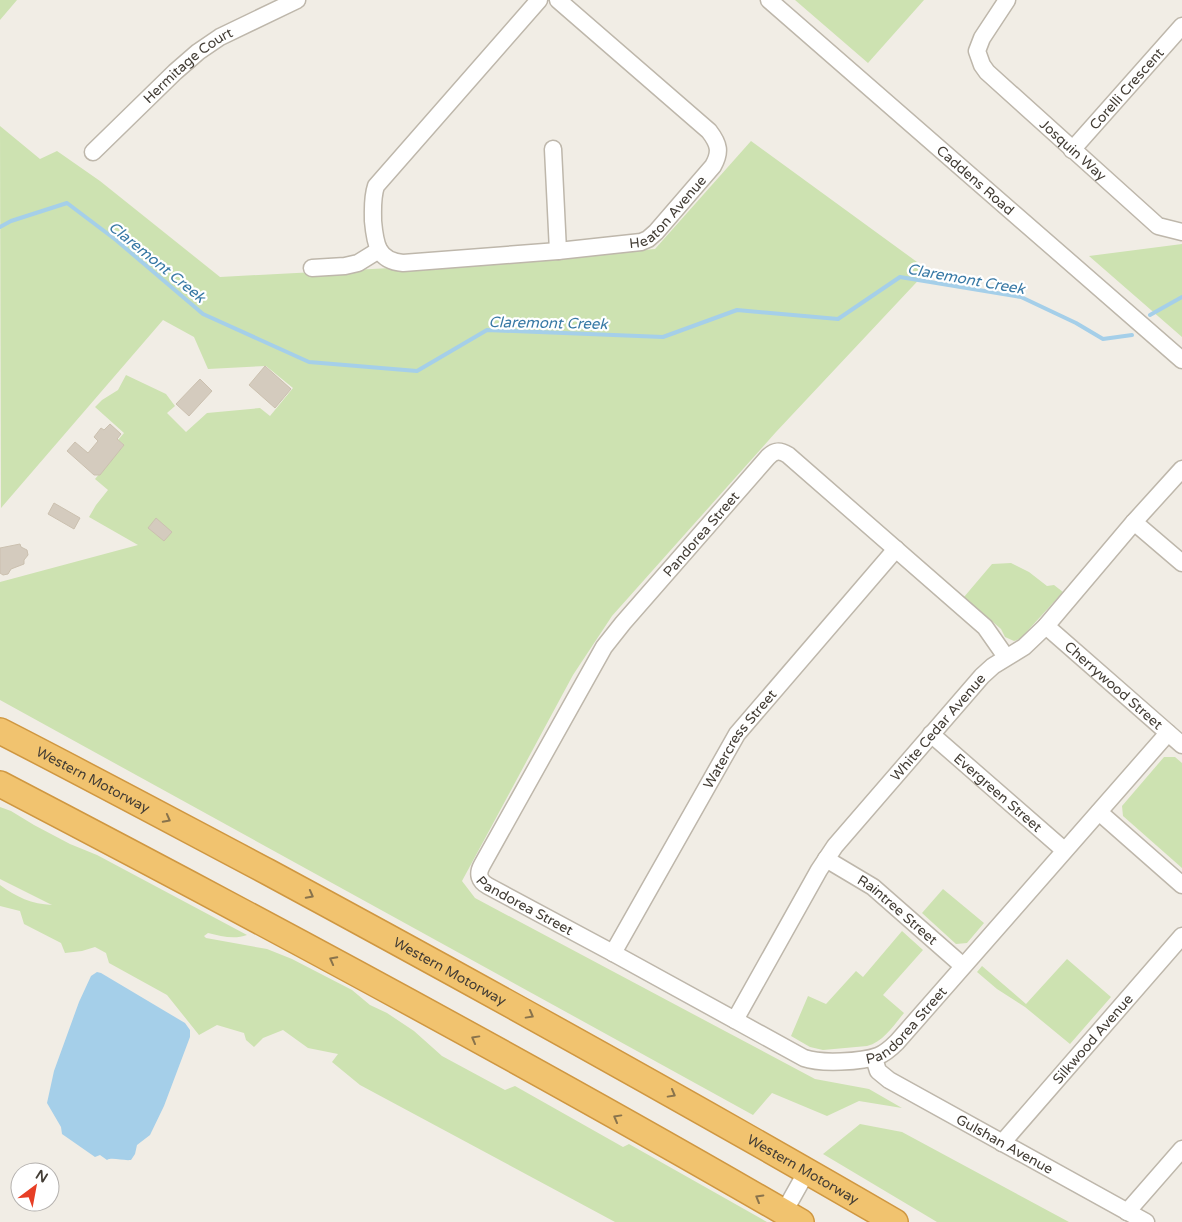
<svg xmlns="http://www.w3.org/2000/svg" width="1182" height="1222" font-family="'Varela Round',sans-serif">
<rect width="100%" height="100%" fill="#f1ede5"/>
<path fill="#cde2b1" d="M0,0H17L0,20Z
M795,0H924L868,63Z
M0,126L40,159L57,151L100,181L220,277L504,262L655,249L751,141L928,270L776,432L612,616L573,675L462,881L475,898L815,1079L869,1089L902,1108L859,1101L827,1116L772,1093L753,1115L0,700V582L138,545L89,517L96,505L108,490L95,479L124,445L118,440L124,433L95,407L102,400L118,390L126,375L166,394L175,406L167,413L186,432L207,413L260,408L270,416L293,388L266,366L208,369L194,337L163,320L1,508Z
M1182,244V337L1089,256Z
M1011,563L1029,572L1047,586L1054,585L1063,592L1020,639L1014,641L1005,637L1001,629L964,597L992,564Z
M1164,757H1175L1182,763V868L1123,816L1122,806Z
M0,807L11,811L34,825L70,844L97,855L247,935C234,940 221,936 208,933L204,936L206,938L267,949L292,959L352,990L370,1005L387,1013L414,1031L442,1056L505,1090L515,1086L623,1147L629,1144L767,1222H615L360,1085L332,1062L338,1054L308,1048L283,1030L263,1038L254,1047L246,1040L244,1033L217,1025L199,1035L167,995L109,963L106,953L95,947L82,951L65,953L61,943L24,924L20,911L0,906V885C16,897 32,904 52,905L0,879Z
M943,889L984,923L967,943L956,944L922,913Z
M902,931L923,950L883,995L904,1013C893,1026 883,1042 867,1046L823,1050L810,1047L791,1036L808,996L826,1004L856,971L863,977Z
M1067,959L1111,997L1070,1044L1025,1007L997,989L977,972L982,966L1026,1004Z
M860,1124L902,1132L1069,1222H937L823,1154Z"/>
<path fill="#a5cfe9" d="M97,972L101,973L185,1023L190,1030V1037L164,1106L150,1135L137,1145L135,1154L131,1160C123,1161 112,1157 107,1160L100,1155L95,1157L62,1134L61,1127L47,1103L54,1071L79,1002L91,976Z"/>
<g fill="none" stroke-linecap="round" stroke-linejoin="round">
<path stroke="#a5cfe9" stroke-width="4" d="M0,227L11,221L67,203L116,240L203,314L309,362L417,371L487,330L663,337L737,310L838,319L900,277L1021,297L1076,323L1103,339L1132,335
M1150,315L1182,297"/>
</g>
<path fill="#d4cbbe" stroke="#cbc0af" d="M265,366L291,389L275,408L249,385Z
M200,379L212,391L189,416L176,404Z
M110,424L121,434L117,439L124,445L100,475H94L67,451L75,442L88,453L98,441L94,437L101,428L104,430Z
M54,503L80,518L74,529L48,514Z
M156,518L172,532L164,541L148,528Z
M20,544L21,547L27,550L28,555L24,560V564L11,569L8,574L3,575L0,573V548Z"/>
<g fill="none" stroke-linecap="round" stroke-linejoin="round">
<g stroke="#beb7ab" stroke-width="19">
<g id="minor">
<path id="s1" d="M539,0L376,186C372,198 373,208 373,221C375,243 377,261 403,263L558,251L641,242L648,239L656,232L713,166C721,152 719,144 709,131L558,0"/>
<path id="s2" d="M769,0L1182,360"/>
<path id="s3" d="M1007,0L982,38L977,51L982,65L987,72L1158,226L1182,232"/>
<path d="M553,149L558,251"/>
<path id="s4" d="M1072,150L1182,26"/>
<path id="s5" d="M93,152L175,72L198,52L220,37L297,0"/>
<path d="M312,268L345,266L358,263L379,250"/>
<path d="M1134,522L1182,563"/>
<path id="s6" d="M1046,626L1182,745"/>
<path id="s7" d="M1006,657L985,627L788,455C780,450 775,450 768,457L623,623L604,647L482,865C477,874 479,881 488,886L613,953L804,1058C820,1064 862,1062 878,1056C886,1053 892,1047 897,1042L1168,733"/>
<path id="s8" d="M931,734L1064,850"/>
<path d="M1099,812L1182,885"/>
<path id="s9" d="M826,859L873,887L963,966"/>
<path id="s10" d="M613,953L737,734L896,549"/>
<path id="s11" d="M735,1020L819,870L835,846L982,676L993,666L1024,647L1046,626L1134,522L1182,469"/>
<path id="s12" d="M874,1058L878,1071L889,1080L1146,1222"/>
<path id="s13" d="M1002,1143L1182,936"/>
<path d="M784,1212L807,1171"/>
<path d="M1127,1212L1182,1149"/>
</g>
</g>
<g stroke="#cf9741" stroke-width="28">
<g id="highway">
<path id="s14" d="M0,731C90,777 179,825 268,872C479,986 688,1102 895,1222"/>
<path d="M0,784C270,925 538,1069 801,1222"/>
</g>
</g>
<use href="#minor" stroke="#fff" stroke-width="16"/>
<use href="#highway" stroke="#f1c36f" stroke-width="25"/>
</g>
<defs><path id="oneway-chevron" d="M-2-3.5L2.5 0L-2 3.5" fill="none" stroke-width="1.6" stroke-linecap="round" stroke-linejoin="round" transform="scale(1.25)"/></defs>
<g stroke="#89734c">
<use href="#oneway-chevron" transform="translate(167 819) rotate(28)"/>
<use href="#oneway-chevron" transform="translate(310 895) rotate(28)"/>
<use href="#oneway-chevron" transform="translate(333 960) rotate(-152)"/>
<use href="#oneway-chevron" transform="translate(530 1015) rotate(29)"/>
<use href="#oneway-chevron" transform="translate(475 1039) rotate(-151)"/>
<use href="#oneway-chevron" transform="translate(672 1094) rotate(29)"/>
<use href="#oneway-chevron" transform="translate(617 1118) rotate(-151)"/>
<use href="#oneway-chevron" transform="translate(759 1198) rotate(-150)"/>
</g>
<g text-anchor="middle" stroke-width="4.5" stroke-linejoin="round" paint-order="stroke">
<g font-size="14" fill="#433d35" stroke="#fff">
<text dy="5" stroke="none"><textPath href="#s5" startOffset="129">Hermitage Court</textPath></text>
<text dy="5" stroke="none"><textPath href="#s4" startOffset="82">Corelli Crescent</textPath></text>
<text dy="5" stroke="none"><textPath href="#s3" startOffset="199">Josquin Way</textPath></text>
<text dy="5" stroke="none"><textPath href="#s2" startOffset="274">Caddens Road</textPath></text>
<text dy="5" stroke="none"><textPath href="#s1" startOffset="619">Heaton Avenue</textPath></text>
<text transform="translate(701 534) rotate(-49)" y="5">Pandorea Street</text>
<text dy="5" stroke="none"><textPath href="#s6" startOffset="90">Cherrywood Street</textPath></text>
<text dy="5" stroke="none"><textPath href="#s11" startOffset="358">White Cedar Avenue</textPath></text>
<text dy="5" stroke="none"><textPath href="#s10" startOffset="249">Watercress Street</textPath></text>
<text dy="5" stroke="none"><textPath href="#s14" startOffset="105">Western Motorway</textPath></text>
<text dy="5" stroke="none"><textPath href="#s8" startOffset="89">Evergreen Street</textPath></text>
<text dy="5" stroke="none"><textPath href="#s7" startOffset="888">Pandorea Street</textPath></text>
<text dy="5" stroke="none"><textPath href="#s9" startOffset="88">Raintree Street</textPath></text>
<text dy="5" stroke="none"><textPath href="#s14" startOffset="510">Western Motorway</textPath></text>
<text dy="5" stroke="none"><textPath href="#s7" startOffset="1322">Pandorea Street</textPath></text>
<text dy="5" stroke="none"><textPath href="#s13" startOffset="138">Silkwood Avenue</textPath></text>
<text dy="5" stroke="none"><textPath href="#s12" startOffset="160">Gulshan Avenue</textPath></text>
<text dy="5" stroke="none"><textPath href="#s14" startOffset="915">Western Motorway</textPath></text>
</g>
<g font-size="15" font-style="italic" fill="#3879a5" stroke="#fff">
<text transform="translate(157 262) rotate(39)" y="5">Claremont Creek</text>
<text transform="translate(966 279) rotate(10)" y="5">Claremont Creek</text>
<text transform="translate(548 323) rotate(1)" y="5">Claremont Creek</text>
</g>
</g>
<g transform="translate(35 1187) rotate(32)"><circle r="24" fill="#ffffff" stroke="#b4b1ae"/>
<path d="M0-4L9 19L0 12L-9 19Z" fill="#e73e25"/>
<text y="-8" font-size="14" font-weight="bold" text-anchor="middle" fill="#433d35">N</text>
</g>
</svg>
